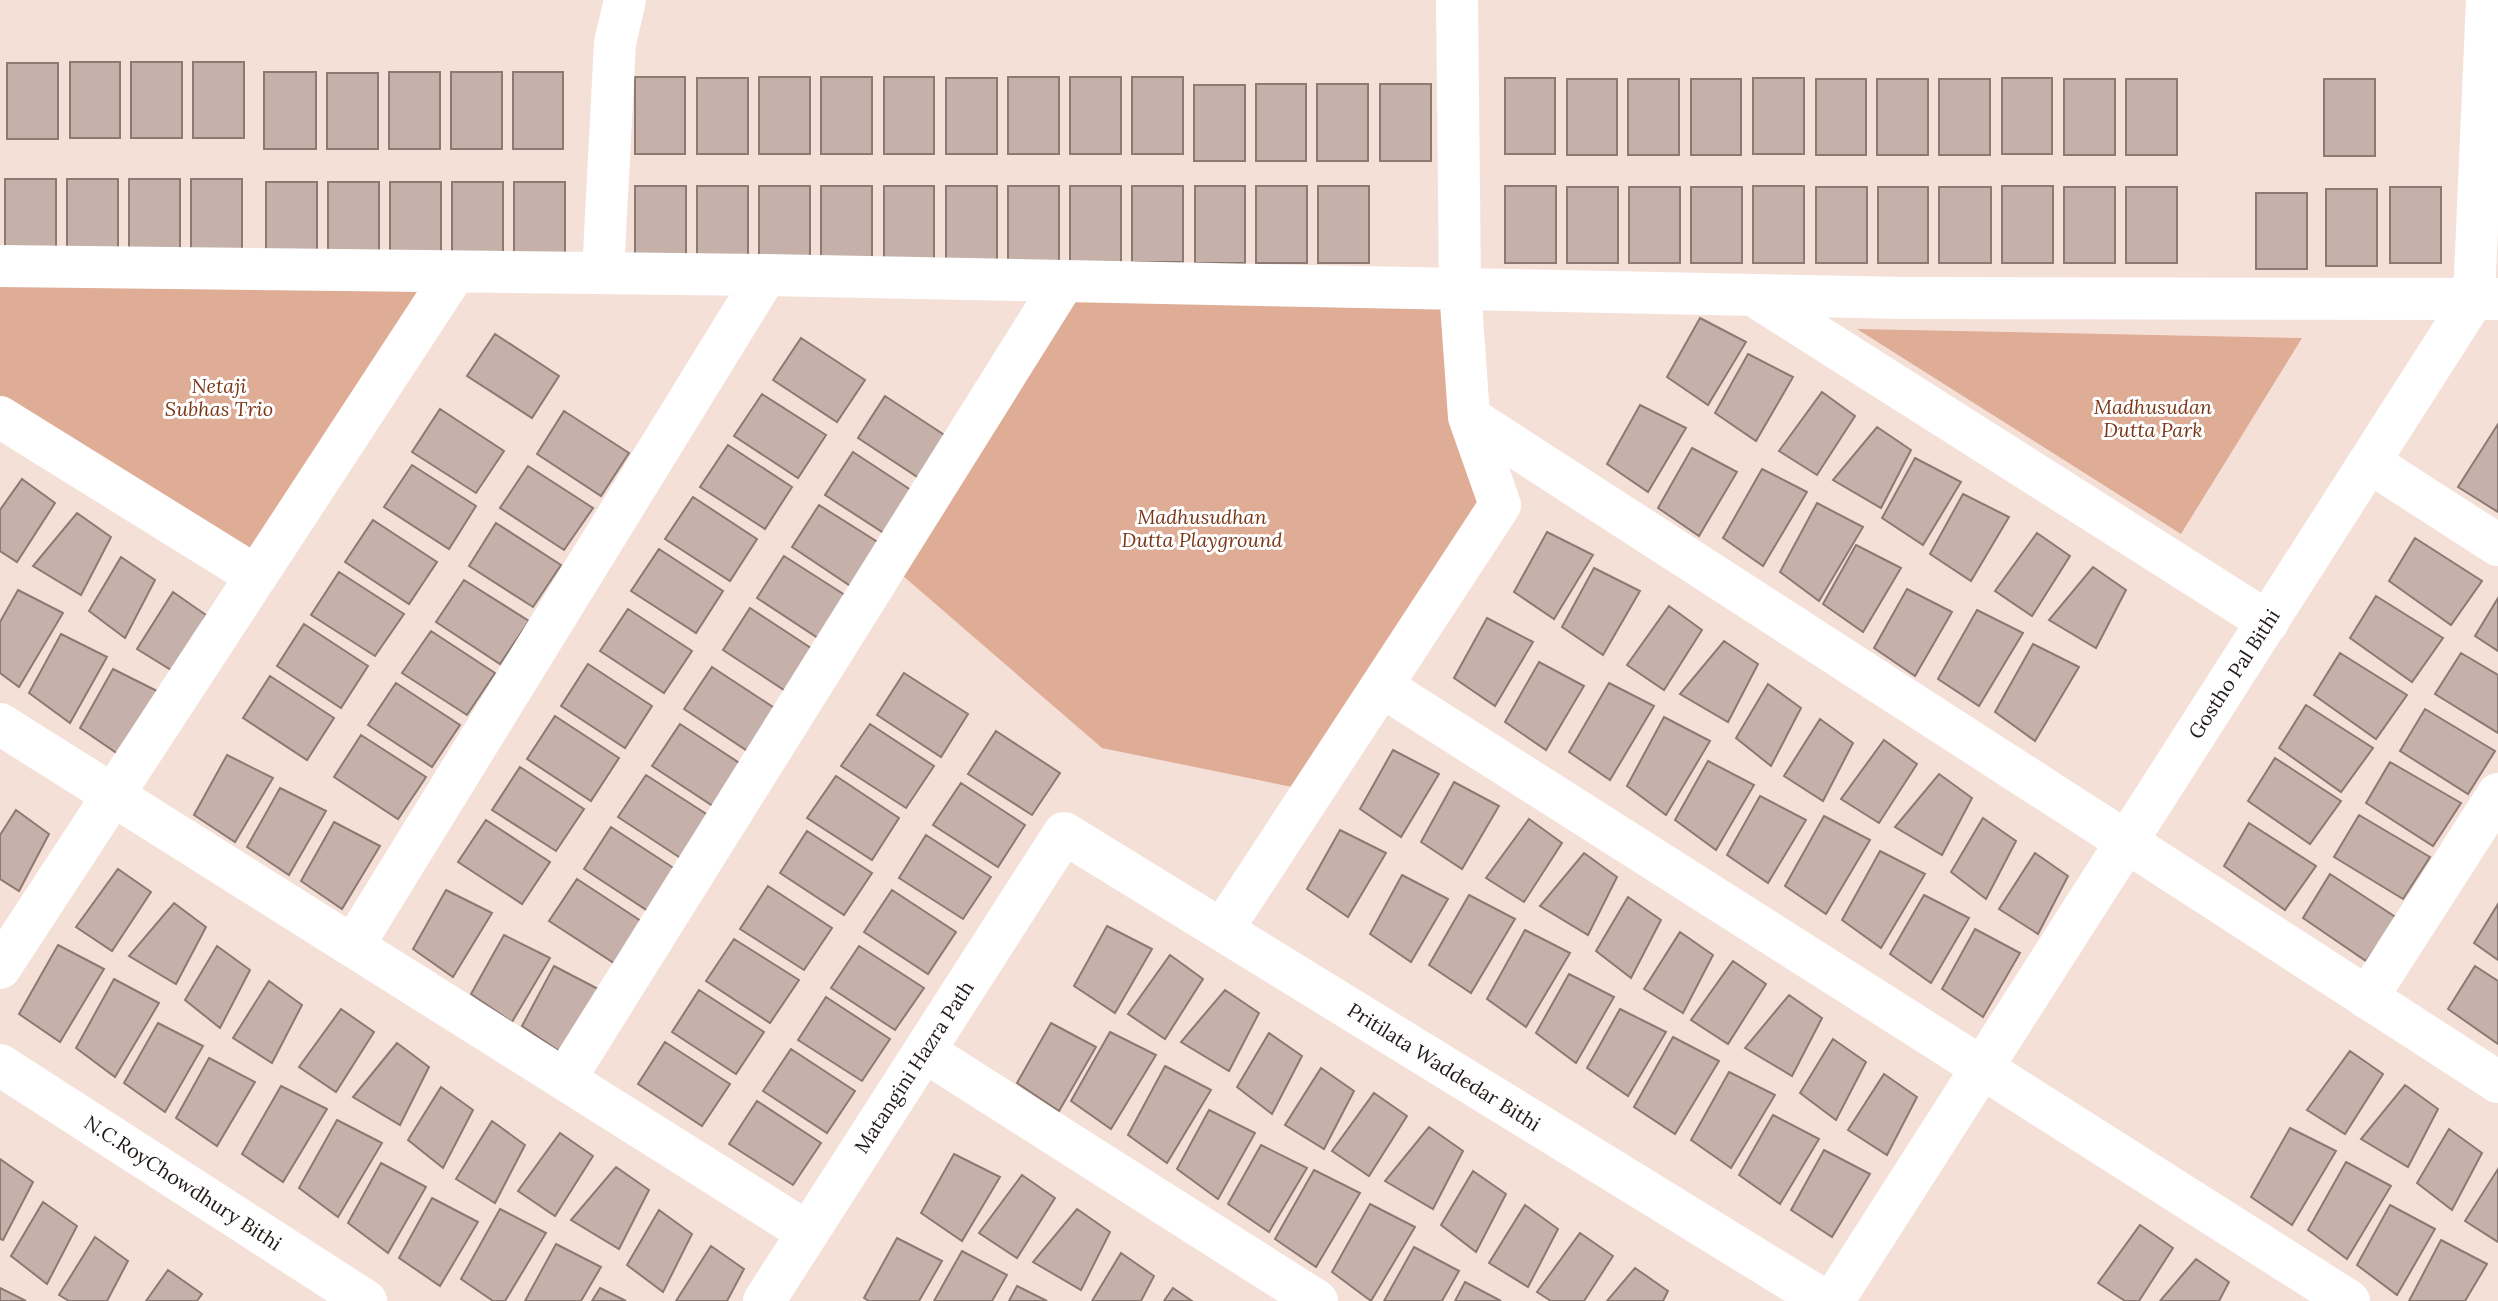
<svg xmlns="http://www.w3.org/2000/svg" width="2498" height="1301" font-family="Lora,serif">
<rect width="100%" height="100%" fill="#f5e0d8"/>
<path fill="#dfac96" d="M0,266L455,272L256,576L0,408Z
M1068,294L1461,301L1492,518L1302,789L1102,748L895,569Z
M1857,329L2302,338L2181,534Z"/>
<path fill="#c5b1a9" stroke="#8c7a72" stroke-width="2" d="M70,62H120V138H70Z
M131,62H182V138H131Z
M193,62H244V138H193Z
M7,63H58V139H7Z
M264,72H316V149H264Z
M389,72H440V149H389Z
M451,72H502V149H451Z
M513,72H563V149H513Z
M327,73H378V149H327Z
M635,77H685V154H635Z
M759,77H810V154H759Z
M821,77H872V154H821Z
M884,77H934V154H884Z
M1008,77H1059V154H1008Z
M1070,77H1121V154H1070Z
M1132,77H1183V154H1132Z
M697,78H748V154H697Z
M946,78H997V154H946Z
M1505,78H1555V154H1505Z
M1753,78H1804V154H1753Z
M2002,78H2052V154H2002Z
M1567,79H1617V155H1567Z
M1628,79H1679V155H1628Z
M1691,79H1741V155H1691Z
M1816,79H1866V155H1816Z
M1877,79H1928V155H1877Z
M1939,79H1990V155H1939Z
M2064,79H2115V155H2064Z
M2126,79H2177V155H2126Z
M2324,79H2375V156H2324Z
M1256,84H1306V161H1256Z
M1317,84H1368V161H1317Z
M1380,84H1431V161H1380Z
M1194,85H1245V161H1194Z
M5,179H56V256H5Z
M67,179H118V256H67Z
M129,179H180V256H129Z
M191,179H242V256H191Z
M266,182H317V258H266Z
M328,182H379V258H328Z
M390,182H441V258H390Z
M452,182H503V258H452Z
M514,182H565V258H514Z
M635,186H686V262H635Z
M697,186H748V263H697Z
M759,186H810V263H759Z
M821,186H872V263H821Z
M884,186H934V262H884Z
M946,186H997V263H946Z
M1008,186H1059V263H1008Z
M1070,186H1121V263H1070Z
M1132,186H1183V262H1132Z
M1195,186H1245V263H1195Z
M1256,186H1307V263H1256Z
M1318,186H1369V263H1318Z
M1505,186H1556V263H1505Z
M1753,186H1804V263H1753Z
M2002,186H2053V263H2002Z
M1567,187H1618V263H1567Z
M1629,187H1680V263H1629Z
M1691,187H1742V263H1691Z
M1816,187H1867V263H1816Z
M1878,187H1928V263H1878Z
M1939,187H1991V263H1939Z
M2064,187H2115V263H2064Z
M2126,187H2177V263H2126Z
M2390,187H2441V263H2390Z
M2326,189H2377V266H2326Z
M2256,193H2307V269H2256Z
M1700,318L1746,342L1708,405L1667,377Z
M495,334L559,376L532,418L467,376Z
M801,338L865,380L837,422L773,380Z
M1748,354L1793,377L1756,441L1715,413Z
M1822,392L1855,416L1817,475L1779,451Z
M762,394L826,435L798,478L734,436Z
M885,396L949,438L922,480L858,438Z
M1640,405L1686,428L1648,492L1607,464Z
M440,409L504,451L476,493L412,452Z
M564,411L629,453L601,496L537,454Z
M2498,424V512L2458,487Z
M1877,427L1911,450L1881,508L1833,480Z
M728,445L792,487L765,529L700,487Z
M1692,448L1737,472L1699,536L1658,508Z
M853,452L917,494L890,537L825,495Z
M1915,458L1961,482L1923,545L1882,518Z
M412,465L476,506L449,549L384,507Z
M528,466L593,508L564,550L500,508Z
M1762,469L1807,492L1763,566L1723,538Z
M22,479L55,503L17,562L0,551V510Z
M1963,494L2009,517L1971,581L1930,554Z
M693,497L757,539L730,581L665,539Z
M1817,503L1863,527L1819,601L1780,572Z
M819,505L884,546L855,589L792,547Z
M77,513L111,537L81,595L33,566Z
M373,520L437,562L409,604L345,562Z
M496,523L561,565L533,607L469,566Z
M1547,532L1593,555L1554,619L1514,592Z
M2037,533L2070,556L2032,616L1995,591Z
M2415,538L2482,581L2451,625L2389,581Z
M1856,545L1901,568L1863,632L1823,604Z
M659,549L723,591L696,633L631,591Z
M784,556L848,597L821,640L757,598Z
M121,557L155,580L125,638L89,611Z
M2093,567L2126,590L2096,648L2049,620Z
M1594,568L1640,591L1603,655L1562,627Z
M339,572L404,614L375,656L311,615Z
M464,580L529,621L500,664L436,622Z
M1907,589L1952,612L1915,676L1874,648Z
M18,590L63,613L19,687L0,673V622Z
M173,592L206,615L176,673L137,649Z
M2376,596L2443,638L2412,682L2350,638Z
M2498,598V651L2475,636Z
M1669,606L1702,630L1664,690L1627,665Z
M750,608L814,650L787,692L723,650Z
M628,609L692,651L664,693L600,651Z
M1977,610L2023,633L1979,706L1938,679Z
M1487,618L1533,642L1495,706L1454,678Z
M304,624L368,666L341,708L277,666Z
M431,631L495,673L467,715L402,673Z
M61,634L107,657L70,723L29,693Z
M1724,641L1758,664L1728,722L1680,694Z
M2033,644L2079,667L2035,741L1995,712Z
M2340,653L2407,695L2376,739L2314,695Z
M2461,653L2498,675V733L2435,694Z
M1539,662L1584,686L1546,750L1505,722Z
M588,664L652,706L625,748L561,706Z
M712,667L776,709L749,752L684,709Z
M113,669L159,692L121,756L80,728Z
M904,673L968,714L941,757L877,715Z
M270,676L334,718L307,760L243,718Z
M396,683L460,725L432,767L368,725Z
M1609,683L1654,706L1610,780L1569,752Z
M1768,684L1801,708L1771,766L1736,738Z
M2306,705L2373,748L2341,792L2279,748Z
M2425,709L2495,751L2468,794L2400,751Z
M555,716L619,758L591,801L527,759Z
M1664,717L1710,741L1666,815L1627,786Z
M1820,719L1853,743L1823,801L1784,776Z
M680,724L744,766L716,808L652,766Z
M870,724L934,766L906,808L841,766Z
M996,731L1060,773L1032,815L968,774Z
M361,735L426,777L398,819L334,777Z
M1884,740L1917,764L1879,823L1841,799Z
M1393,750L1439,774L1401,837L1360,809Z
M227,755L273,778L235,842L194,815Z
M2275,758L2341,801L2310,844L2248,801Z
M1708,761L1754,785L1716,850L1675,820Z
M2390,762L2461,803L2433,846L2366,803Z
M520,767L584,809L556,851L492,810Z
M1939,774L1972,798L1942,855L1895,827Z
M646,775L711,817L682,859L618,817Z
M836,776L899,818L872,860L807,818Z
M1454,782L1499,806L1462,869L1421,842Z
M961,783L1025,825L998,867L933,825Z
M280,788L326,811L289,875L247,847Z
M1760,796L1806,820L1768,883L1727,855Z
M16,810L49,834L19,891L0,879V835Z
M2359,815L2430,857L2403,899L2334,857Z
M1824,816L1870,840L1826,914L1785,886Z
M1983,818L2016,841L1986,899L1951,872Z
M1529,819L1562,843L1524,902L1486,878Z
M486,820L550,862L522,904L458,862Z
M334,822L380,846L342,909L301,881Z
M2249,823L2316,866L2285,910L2224,866Z
M611,827L675,869L648,911L584,869Z
M1340,830L1386,853L1348,917L1307,889Z
M807,831L872,873L844,915L780,873Z
M926,835L991,877L963,919L899,878Z
M1880,851L1925,874L1881,948L1842,920Z
M1584,853L1617,877L1588,935L1540,906Z
M2035,853L2068,876L2038,934L1999,909Z
M118,869L151,892L112,951L76,927Z
M2330,874L2397,918L2366,961L2303,918Z
M1402,875L1448,899L1411,962L1370,934Z
M577,879L641,921L614,963L549,921Z
M768,886L832,928L804,970L740,929Z
M446,890L492,913L453,977L413,949Z
M892,890L956,932L928,974L864,932Z
M1469,895L1515,919L1471,993L1429,965Z
M1924,895L1969,918L1931,983L1890,954Z
M1628,897L1661,920L1631,978L1596,951Z
M174,903L206,927L176,984L129,956Z
M2498,904V960L2474,943Z
M1107,926L1152,949L1115,1013L1074,986Z
M1975,929L2020,953L1983,1017L1942,989Z
M1525,930L1570,953L1526,1027L1487,999Z
M1680,932L1713,955L1683,1013L1644,989Z
M504,935L550,958L512,1022L471,994Z
M734,939L799,980L770,1023L706,981Z
M58,945L104,969L60,1042L19,1014Z
M217,946L250,970L220,1028L185,1000Z
M859,946L924,988L895,1030L831,988Z
M1170,955L1203,979L1165,1039L1128,1014Z
M1733,961L1766,984L1728,1044L1691,1020Z
M554,966L600,990L562,1053L522,1026Z
M2475,966L2498,981V1044L2448,1009Z
M1569,974L1614,997L1576,1063L1536,1033Z
M114,979L159,1003L115,1077L76,1048Z
M269,981L302,1005L272,1063L233,1038Z
M699,990L764,1032L736,1074L672,1032Z
M1225,990L1259,1013L1229,1071L1181,1042Z
M1789,995L1822,1018L1792,1076L1745,1048Z
M826,997L890,1039L862,1081L798,1040Z
M341,1009L374,1032L336,1092L299,1067Z
M1620,1009L1666,1032L1628,1096L1587,1068Z
M158,1023L203,1046L165,1112L124,1083Z
M1051,1023L1096,1047L1059,1111L1017,1083Z
M1110,1032L1156,1055L1111,1129L1071,1101Z
M1269,1033L1302,1056L1272,1114L1237,1087Z
M1673,1037L1719,1061L1675,1134L1634,1107Z
M1833,1039L1866,1062L1836,1120L1800,1093Z
M665,1042L730,1084L702,1126L638,1084Z
M397,1043L429,1067L400,1125L353,1097Z
M791,1049L855,1091L827,1133L763,1091Z
M2350,1051L2383,1074L2345,1134L2307,1110Z
M209,1058L255,1082L217,1146L176,1118Z
M1165,1066L1211,1090L1167,1163L1128,1135Z
M1321,1068L1354,1091L1324,1149L1285,1125Z
M1729,1072L1775,1095L1731,1168L1691,1140Z
M1884,1074L1917,1097L1887,1155L1848,1130Z
M2405,1085L2438,1109L2408,1167L2361,1139Z
M281,1086L327,1109L283,1182L242,1154Z
M441,1087L473,1110L443,1168L408,1140Z
M1374,1093L1407,1116L1369,1176L1332,1151Z
M757,1101L821,1143L793,1185L729,1144Z
M1209,1110L1255,1133L1218,1199L1177,1169Z
M1773,1115L1819,1139L1780,1204L1739,1175Z
M337,1120L382,1143L338,1217L299,1188Z
M492,1121L525,1145L495,1203L456,1179Z
M1429,1127L1463,1151L1433,1209L1385,1181Z
M2290,1128L2336,1151L2292,1225L2251,1197Z
M2449,1129L2482,1153L2452,1210L2417,1183Z
M560,1133L593,1156L555,1216L518,1191Z
M1261,1145L1307,1168L1269,1232L1228,1204Z
M1824,1150L1870,1174L1832,1237L1791,1210Z
M954,1154L1000,1177L962,1241L921,1213Z
M0,1159L33,1182L3,1240L0,1239Z
M2346,1162L2391,1186L2347,1259L2308,1230Z
M381,1163L426,1187L388,1253L348,1223Z
M616,1167L649,1190L619,1249L571,1220Z
M2498,1169V1242L2465,1221Z
M1314,1170L1360,1193L1316,1267L1275,1239Z
M1473,1171L1506,1194L1476,1252L1441,1225Z
M1022,1175L1055,1198L1017,1258L979,1233Z
M432,1198L478,1222L440,1286L399,1258Z
M43,1202L77,1226L47,1284L11,1256Z
M1370,1204L1415,1227L1371,1301L1332,1272Z
M1525,1205L1558,1229L1528,1287L1489,1263Z
M2390,1205L2435,1229L2397,1295L2357,1265Z
M500,1209L546,1233L505,1301H493L461,1279Z
M1077,1209L1110,1232L1081,1290L1033,1262Z
M659,1210L692,1234L663,1292L627,1265Z
M2140,1225L2173,1248L2139,1301H2125L2098,1283Z
M1580,1233L1613,1256L1584,1301H1551L1537,1292Z
M95,1237L128,1261L107,1301H69L59,1295Z
M897,1238L942,1261L919,1301H869L864,1298Z
M2441,1240L2487,1264L2465,1301H2409Z
M556,1244L601,1267L581,1301H525Z
M711,1246L744,1269L727,1301H676Z
M1414,1247L1459,1271L1442,1301H1384Z
M962,1251L1007,1275L992,1301H934Z
M1121,1253L1154,1276L1141,1301H1092Z
M2196,1259L2229,1282L2219,1301H2160Z
M1635,1268L1668,1291L1663,1301H1607Z
M168,1270L202,1294L197,1301H146Z
M1465,1282L1501,1301H1455Z
M1017,1286L1047,1301H1009Z
M0,1288L26,1301H0Z
M600,1288L626,1301H592Z
M1173,1288L1192,1301H1164Z"/>
<g fill="none" stroke-linecap="round" stroke-linejoin="round">
<path stroke="#fff" stroke-width="42" d="M0,266L766,275L1907,298L2498,299
M603,273L615,43L625,0
M1753,295L2268,622
M0,417L256,576
M1469,417L2498,1082
M2369,462L2498,545
M1383,687L2349,1301
M0,724L807,1232
M1222,930L1500,505L1469,417L1460,289L1457,0
M353,946L766,275
M0,968L455,272
M2367,998L2498,794
M924,1051L1317,1301
M0,1065L366,1301
M565,1079L1064,281
M764,1301L1064,833L1825,1301
M1833,1301L2474,298L2487,0"/>
</g>
<g text-anchor="middle" stroke-width="6" stroke-linejoin="round" paint-order="stroke">
<g font-size="20" font-style="italic" fill="#7b3717" stroke="#fff">
<text x="219" y="393">Netaji<tspan x="219" dy="23">Subhas Trio</tspan></text>
<text x="2153" y="414">Madhusudan<tspan x="2153" dy="23">Dutta Park</tspan></text>
<text x="1202" y="524">Madhusudhan<tspan x="1202" dy="23">Dutta Playground</tspan></text>
</g>
<g font-size="20" fill="#211a17" stroke="#fff">
<text transform="translate(2234 674) rotate(-57)" y="7">Gostho Pal Bithi</text>
<text transform="translate(914 1067) rotate(-57)" y="7">Matangini Hazra Path</text>
<text transform="translate(1444 1067) rotate(32)" y="7">Pritilata Waddedar Bithi</text>
<text transform="translate(183 1183) rotate(33)" y="7">N.C.RoyChowdhury Bithi</text>
</g>
</g>
</svg>
